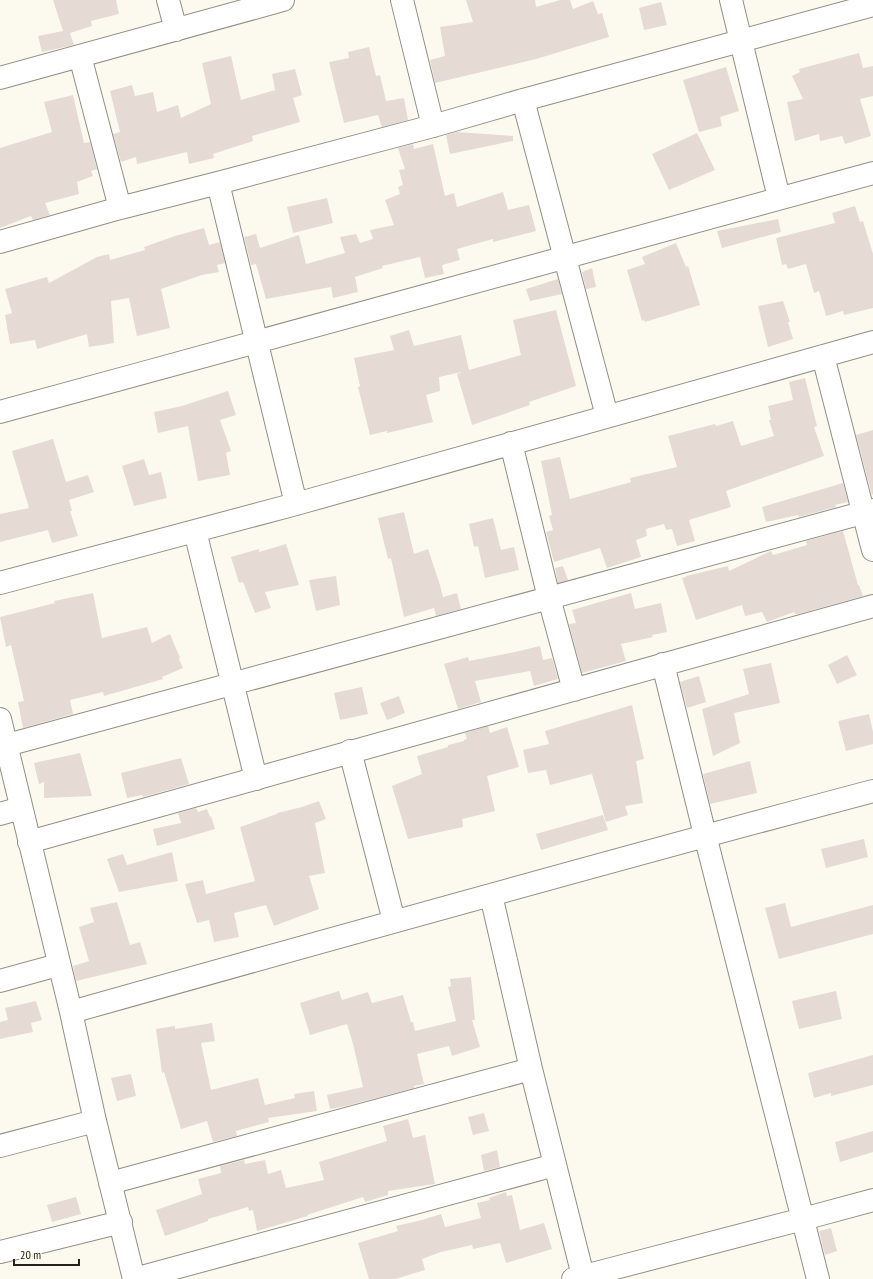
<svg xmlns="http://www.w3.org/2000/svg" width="873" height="1279" font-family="'PT Sans Narrow',sans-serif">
<rect width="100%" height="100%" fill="#fcfaef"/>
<path fill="#e6dad5" d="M53,0H116L119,14L91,21L92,26L70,33L74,45L42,52L38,36L63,31Z
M466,0H535L536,7L560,0H570L573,9L593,1L598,14L602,13L609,37L536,59L435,83L430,60L445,56L440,27L473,22Z
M661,2L667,25L644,30L639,8Z
M369,47L376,76L380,75L386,101L404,98L408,120L382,127L378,115L344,123L329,62L349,58L348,52Z
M859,53L863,68L873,66V96L860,99L871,136L845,144L842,136L820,141L819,134L795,141L787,102L803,99L792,76L800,72L799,69Z
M231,56L241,100L275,90L272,74L295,69L302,95L293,98L300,122L252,136L253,141L213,154L214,158L189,164L187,152L137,164L136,157L121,162L113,134L120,132L110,91L132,85L135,96L153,92L157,112L178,105L181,118L211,104L202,63Z
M726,67L739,111L720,117L722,126L699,132L683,80Z
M73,95L84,143L90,142L97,169L91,171L93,176L77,182L79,194L45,203L50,215L33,220L31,216L0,228V148L52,132L44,102Z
M457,132L513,136V141L450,154L446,135Z
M697,133L715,170L669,190L652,154Z
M413,144L414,149L433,144L445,196L454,193L457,207L503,192L508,210L529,205L536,231L493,242V239L457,249L460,260L442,265L444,274L425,278L420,257L382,266L383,268L355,277L358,292L333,298L331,287L266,299L256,264L251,265L244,237L256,234L260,248L299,235L306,264L345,253L340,237L356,234L360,243L373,239L370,230L394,225L385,200L400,194L398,187L403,185L399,170L405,169L398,148Z
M327,198L333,223L293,233L287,207Z
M855,206L860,222L863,221L873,254V308L844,315L843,311L826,316L819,291L814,293L806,264L788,269L786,264L782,265L776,238L835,223L832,213Z
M778,219L781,232L722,248L717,231Z
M204,228L209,245L220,242L225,263L217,265L219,272L202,275L161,289L170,328L137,336L129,298L111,301L114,343L89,347L87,334L37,349L35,340L10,344L5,315L12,313L5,289L47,277L49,283L97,257L109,254L110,260L145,250L144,247L175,236Z
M676,243L686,267L688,266L700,305L645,322L644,320L642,321L627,270L645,264L642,257Z
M592,268L596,287L586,289L582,272Z
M558,279L562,294L530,301L526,289Z
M783,301L790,322H788L793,339L768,347L758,306Z
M556,310L576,386L529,402L530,405L472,425L457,374L462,372L439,377L440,391L426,395L433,422L387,433V431L370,435L358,387L360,386L354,358L394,350L390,336L409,330L414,346L461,335L469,370L521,355L513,320Z
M805,378L817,426L814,427L824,456L726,491L731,507L689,520L695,541L677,546L672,529L666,530L664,524L646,529L647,536L636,540L641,557L607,568L600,548L554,562L546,532L553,530L549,516L552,515L541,461L560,457L570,499L631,482L630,478L677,467L668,436L715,424L716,426L733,421L741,446L774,436L769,420H771L768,406L793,400L789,382Z
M228,391L236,415L220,420L231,451L226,453L230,475L198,481L188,426L158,433L154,412L182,406Z
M873,430V494L872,495L856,435Z
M53,439L66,482L88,475L94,492L69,500L72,511H70L78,536L52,543L48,530L0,542V514L29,508L12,451Z
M144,459L149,475L161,472L167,498L134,506L122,466Z
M843,483L848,502L835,505L836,507L799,517L798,515L766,522L762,507Z
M404,512L414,554L428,549L440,585L443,597L457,593L461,609L436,616L434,608L404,617L391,558L388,559L378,518Z
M493,518L501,550L514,547L519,570L485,578L478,546L474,547L469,524Z
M843,531L858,585H859L863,596L798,614H796L794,612L767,622L762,612L745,616L742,605L696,620L682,578L686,577V576L728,566L729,571L771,551L773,555L807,545L806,541Z
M286,544L299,585L265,592L271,608L255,613L243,582L239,583L231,557L259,549V552Z
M563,566L568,580L558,583L555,568Z
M336,576L340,605L316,611L309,580Z
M93,593L102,638L147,627L152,643L170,634L180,658L179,659L183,668L162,677L163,679L104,696L103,692L70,700L73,714L23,728L18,702L24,701L11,645L6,647L0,617L55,603L54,601Z
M631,593L635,609L661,603L667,632L652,635L653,637L621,644L626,661L582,673L569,624L576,623L572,610Z
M540,646L543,660L552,658L558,679L534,686L530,671L475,681L481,702L458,709L444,664L468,657L469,661L515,652Z
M847,655L857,675L837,684L828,665Z
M771,663L780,703L734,713L740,743L713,756L702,709L749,694L743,669Z
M699,676L706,702L687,708L680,682Z
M362,687L368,714L340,720L334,693Z
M399,696L405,713L387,720L380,703Z
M632,705L644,759L636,761L643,803L625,806L628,815L606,822L592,774L550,785L546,770L528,773L523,750L549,744L545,731Z
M869,714L873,732V744L846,751L838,721Z
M488,726L490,733L507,727L519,767L487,776L495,811L462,819L463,827L408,839L392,786L422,774L417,756L448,747V745L464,741V740L467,739L465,733Z
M80,753L92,796L44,798V782L39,784L34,763Z
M181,758L189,784L143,797L142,795L127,798L121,773Z
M750,761L757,793L710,804L703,774Z
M319,801L326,819L315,823L325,873L309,876L319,909L274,926L266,905L234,913L239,937L214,942L209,920L197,923L185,884L203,880L206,894L255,881L240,827L277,814V813L302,807Z
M196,808L198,812L207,809L210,817L211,816L215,829L157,846L153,829L181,823L178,813Z
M603,815L608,830L541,850L536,834Z
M864,839L868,857L826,868L821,849Z
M172,852L178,881L119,892L107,859L123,854L127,865Z
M117,902L130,945L140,942L147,964L76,981L73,966L89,961L79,927L94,922L90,908Z
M785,903L791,927L873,905V934L779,959L765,908Z
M471,977L475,1020H472L480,1047L452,1056L449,1046L417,1054L424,1084L414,1086V1088L346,1106L330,1109L327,1095L363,1087L353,1044L347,1024L310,1035L300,1003L339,991L342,1000L368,992L372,1003L403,995L411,1022H413L415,1031L456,1021L448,987L451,986L450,979Z
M836,991L842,1019L799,1029L792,1001Z
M36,1001L42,1020L31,1023L33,1032L0,1039V1022L8,1020L5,1008Z
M212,1023L215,1041L201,1043L211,1090L258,1078L265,1105L295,1098L294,1094L314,1091L317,1111L268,1118L269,1122L236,1131L237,1136L213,1142L207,1121L181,1129L164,1072L162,1073L156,1029L175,1026V1029Z
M873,1055V1085L831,1096V1093L814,1098L808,1073Z
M131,1074L136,1096L117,1101L111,1078Z
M484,1113L489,1131L473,1135L468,1117Z
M408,1119L413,1138L425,1135L435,1184L388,1191V1195L365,1202L363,1197L307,1215L308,1216L257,1231L253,1210L249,1211L248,1207L208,1219V1221L165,1236L156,1210L202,1194L198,1179L221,1173L220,1166L244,1160L245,1164L265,1160L268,1174L281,1170L286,1188L324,1180L319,1162L387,1141L383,1126Z
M873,1131V1152L840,1162L835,1142Z
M497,1150L500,1167L484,1171L481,1155Z
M506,1192L507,1196L512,1195L520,1230L544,1223L552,1249L506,1263L500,1243L473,1249L472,1245L441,1252L422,1259L425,1270L395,1279H369L358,1243L398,1231L396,1226L422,1220L441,1214L445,1227L481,1218L477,1203L490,1200L489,1198Z
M76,1197L81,1214L52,1222L47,1205Z
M831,1228L837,1251L825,1255L819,1231Z"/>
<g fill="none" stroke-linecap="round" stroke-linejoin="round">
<g stroke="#918f85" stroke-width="24">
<path id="street" d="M168,0L176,30
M402,0L433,126
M731,0L779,198
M80,56L120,208
M0,78L283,0
M523,100L607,416
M218,183L296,504
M0,242L120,208L218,183L433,126L523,100L873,5
M823,356L873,550
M0,412C291,333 581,251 873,173
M511,443L549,598L574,690
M195,531L256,779
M0,583L296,504L873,342
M663,664L705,835L818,1279
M0,719L71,1012L95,1121L134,1279
M7,745L873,510
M350,751L394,921
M0,814L21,808
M29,842C310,763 591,684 873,606
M491,895L531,1069L583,1276
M0,981L58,965
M71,1012C338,937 605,862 873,791
M0,1146L95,1121
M110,1183L531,1069
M0,1252L121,1222
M134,1279L555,1165
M573,1279L803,1219L873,1200"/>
</g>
<use href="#street" stroke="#fff" stroke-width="22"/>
</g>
<path d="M14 1259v6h65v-6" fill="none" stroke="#23231f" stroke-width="2"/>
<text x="20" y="1259" font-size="12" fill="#23231f" stroke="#fcfaef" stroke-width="3" paint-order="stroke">20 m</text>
</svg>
